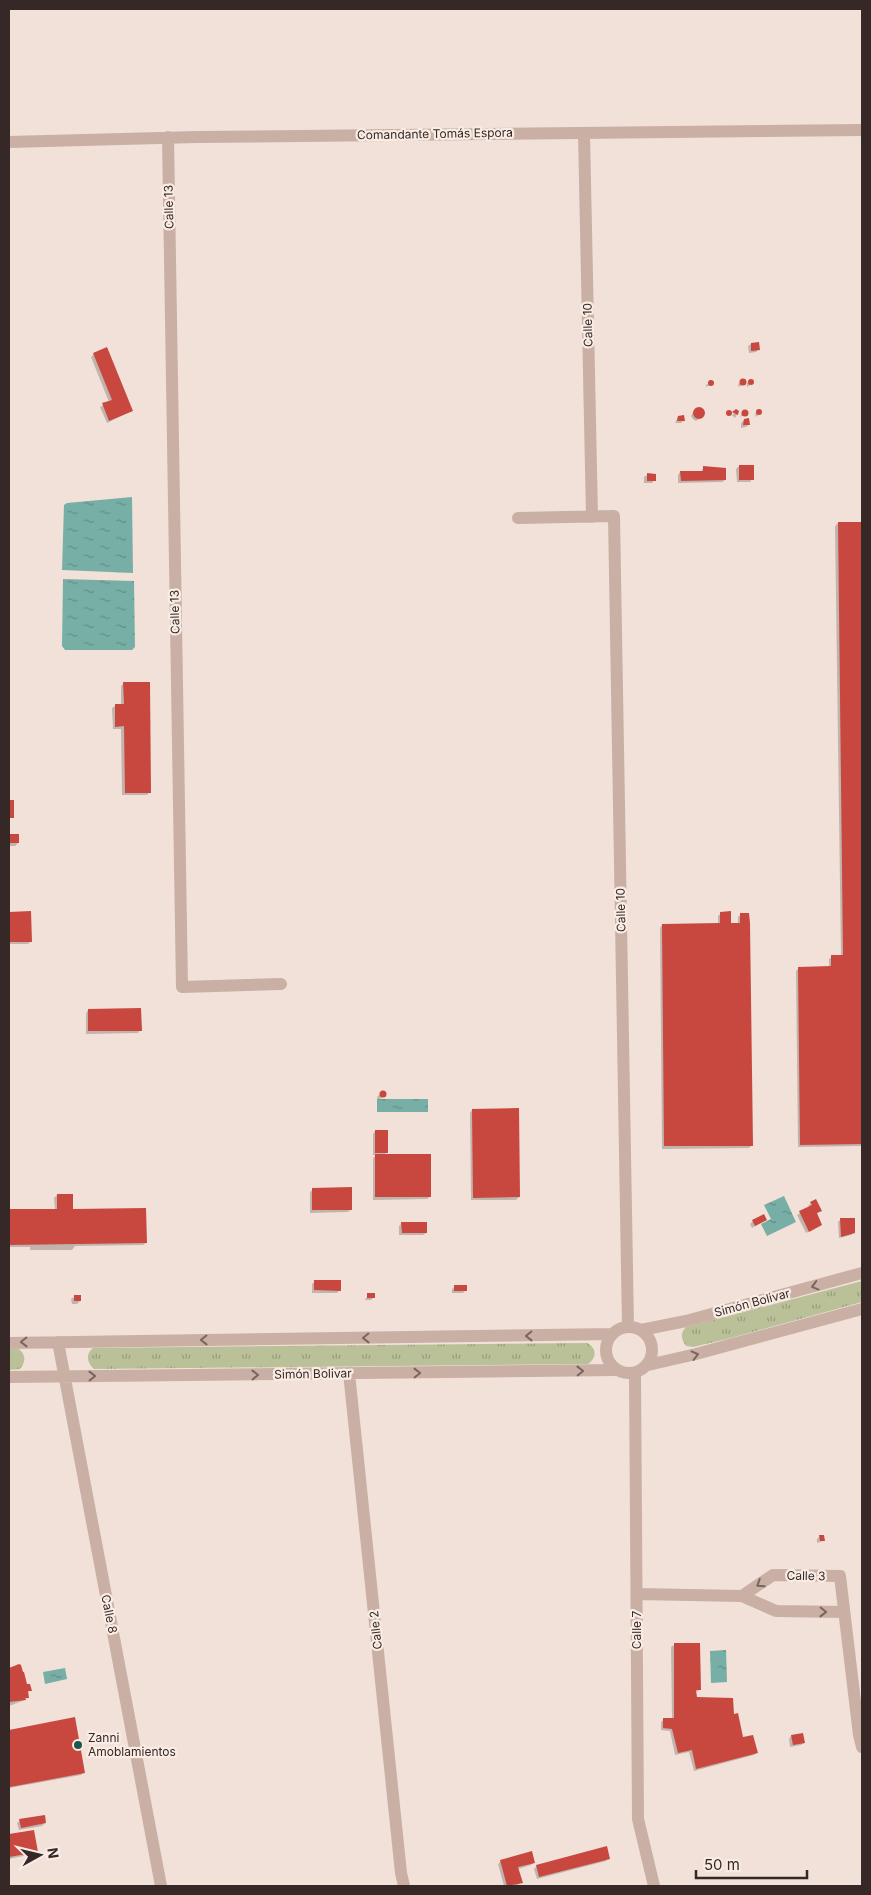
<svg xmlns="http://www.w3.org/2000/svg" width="871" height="1895" font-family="Inter,sans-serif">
<defs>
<pattern id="grass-tufts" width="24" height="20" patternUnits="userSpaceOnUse" patternTransform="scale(1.25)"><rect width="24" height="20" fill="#bac198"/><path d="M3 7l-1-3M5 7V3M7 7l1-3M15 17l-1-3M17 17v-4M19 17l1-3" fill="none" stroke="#989d7c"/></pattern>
<pattern id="water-ripples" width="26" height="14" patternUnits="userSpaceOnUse" patternTransform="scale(1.25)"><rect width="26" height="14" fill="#77afa7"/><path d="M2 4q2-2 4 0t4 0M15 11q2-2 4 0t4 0" fill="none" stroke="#628e88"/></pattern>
</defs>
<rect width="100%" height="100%" fill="#f2e1d8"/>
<path fill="url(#grass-tufts)" d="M862,1281V1302L727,1339L693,1347L686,1346C681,1339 680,1333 686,1327Z
M587,1343C597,1348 597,1358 588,1364L94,1369C87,1363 85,1354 93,1348Z
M9,1349H19C26,1355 26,1362 20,1369L9,1370Z"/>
<path fill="url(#water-ripples)" d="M132,497L133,573L62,570L64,505L67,503Z
M63,579L134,581L135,647L132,650H65L62,646Z
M377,1099H428V1112H377Z
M784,1196L796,1222L767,1236L761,1224L771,1219L764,1205Z
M726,1650L727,1682L711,1683L710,1651Z
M65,1668L67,1679L45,1684L43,1672Z"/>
<path fill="#0003" d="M751,344L758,350L756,352L749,353L748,346Z
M94,354L131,411L107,423L100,407L109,402L91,357Z
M744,380L745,383L739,387L738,384Z
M712,381L714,383L706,387V385Z
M750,381H753L752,384L747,387V383Z
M700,408L702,409L703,416L696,421L693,419L691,416L693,412Z
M759,409L761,413L756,417L755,414Z
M743,411H746V414L740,417Z
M735,412L738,413L735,418L732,415Z
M678,417L684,420L681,423H675Z
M744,420L748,425L746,427L741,428V423Z
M739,466L752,479L750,482H737L736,469Z
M703,468L725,480L722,482L678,483V475L680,472H701Z
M647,475L654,480L652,483H644V477Z
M838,523H862V1146L798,1147L796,971L799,968L829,967V959L832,957H841L835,526Z
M124,683L150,792L147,795H122L121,729H113L112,708L115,706H121V686Z
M18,835V843L15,846H9V836Z
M9,913H30L31,941L28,944H9Z
M721,913L730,925L738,924V917L741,914L752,1145L749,1148L662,1149L660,928L662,925H718V916Z
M88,1010L140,1030L138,1033L86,1034V1013Z
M381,1093H384L383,1097L378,1100L377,1097Z
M472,1110L519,1197L516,1200H471L470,1113Z
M375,1131L387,1152L384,1155L430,1197L427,1199L373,1200V1158L376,1155H373V1134Z
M313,1189L351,1209L348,1212L310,1213V1192Z
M57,1195L72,1210L146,1243L143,1245L75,1246L72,1250H30V1247H9V1211L55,1210L54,1198Z
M811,1203L820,1210L816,1214L820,1225L806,1233L797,1215L809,1207L808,1206Z
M841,1219L854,1232L851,1235L839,1238L838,1222Z
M766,1220L752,1228L750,1224L753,1221Z
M402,1223L426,1233L423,1235H399V1226Z
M315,1281L340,1290L337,1293H312V1284Z
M455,1287L466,1290L463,1293H452V1289Z
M368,1295L374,1297L371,1300H365Z
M74,1297L80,1301L77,1304H72L71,1299Z
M820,1536L823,1541L817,1543V1539Z
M674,1645L700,1690L695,1692V1698L732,1716L742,1739L756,1753L754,1755L694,1771L689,1752L675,1755L670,1731L661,1730V1722L664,1719H672L671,1647Z
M19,1665L26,1686L30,1690L27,1693L28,1697L25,1700L9,1706V1668Z
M74,1719L83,1773L81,1775L9,1788V1731Z
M791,1736L804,1743L801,1745L790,1747L789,1739Z
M20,1821L45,1823L42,1826L19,1830L17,1823Z
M33,1831L36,1852L33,1854L9,1859V1836Z
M608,1858L606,1861L537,1879L534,1869L537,1866Z
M501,1861L533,1863L531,1865L518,1869L521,1882L518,1885L504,1886L498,1864Z"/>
<path fill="#c8483f" d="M759,342L760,350L751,351V343Z
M107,347L133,411L109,421L102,403L112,400L93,353Z
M739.5 382a3.5 3.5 0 1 1 7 0a3.5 3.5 0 1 1-7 0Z
M748 382a3 3 0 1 1 6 0a3 3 0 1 1-6 0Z
M708 383a3 3 0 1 1 6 0a3 3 0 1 1-6 0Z
M693 413a6 6 0 1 1 12 0a6 6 0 1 1-12 0Z
M756 412a3 3 0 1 1 6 0a3 3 0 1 1-6 0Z
M736,409L739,411L738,415L732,412Z
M741.5 413a3.5 3.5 0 1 1 7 0a3.5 3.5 0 1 1-7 0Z
M726 413a3 3 0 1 1 6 0a3 3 0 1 1-6 0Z
M684,415L685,421H677L678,416Z
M749,418L750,425H743L744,419Z
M739,465H754V480H739Z
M703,466L726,468V480L681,481L680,471H703Z
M647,473L656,474V481H647Z
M838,522H862V1144L800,1145L798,967L831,966V955H843Z
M123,682H150L151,793H125L124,726L115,727V704H124Z
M9,800H14V818H9Z
M9,834H19V843H9Z
M31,911L32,942H9V912Z
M731,911V923H740V913H749L750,923L753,1146H664L662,924L720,923V912Z
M141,1008L142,1031H88V1009Z
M379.5 1094a3.5 3.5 0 1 1 7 0a3.5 3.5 0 1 1-7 0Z
M519,1108L520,1197L473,1198L472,1109Z
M375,1130H388V1153H375Z
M375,1154H431V1197H375Z
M352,1187V1210H312V1188Z
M57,1194H73V1209L146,1208L147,1243L9,1245V1209H57Z
M816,1199L822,1211L817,1213L822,1225L809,1232L799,1211L812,1205L810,1202Z
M764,1214L767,1220L755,1226L752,1220Z
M840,1218H855V1233L841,1237Z
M401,1222H427V1233H402Z
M314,1280H341V1291L314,1290Z
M454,1285H467V1291H454Z
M367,1293H375V1298H367Z
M74,1295H81V1301H74Z
M819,1535H824L825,1541H820Z
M674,1643H700L701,1690H696L697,1697L733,1698L734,1714L738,1713L743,1737L753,1735L758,1753L696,1769L692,1750L678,1753L672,1729L663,1728V1718H674Z
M19,1664L21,1665L23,1672H24L27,1684H30L32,1691H28L29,1698H25L26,1700L9,1702V1668Z
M75,1717L85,1773L10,1787L9,1730Z
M803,1733L805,1743L793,1745L791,1735Z
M45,1815L46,1823L21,1828L19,1819Z
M34,1830L38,1852L9,1857V1834Z
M607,1846L610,1859L539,1877L536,1865Z
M532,1851L535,1863L518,1867L523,1883L507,1886L500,1860Z"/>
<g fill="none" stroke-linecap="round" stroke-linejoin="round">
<path stroke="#caafa4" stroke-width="12" d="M584,133L592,517
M168,137L182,987L281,984
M9,142L197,137L862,130
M518,518L614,516L628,1327
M606 1350a23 23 0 1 1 46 0a23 23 0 1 1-46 0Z
M641,1330L686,1321L862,1273
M58,1342L161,1886
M9,1343L612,1334
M648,1365L696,1354L862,1309
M349,1373L401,1873L404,1886
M635,1373L638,1819L654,1886
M9,1377L616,1370
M637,1594L742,1596L776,1611L844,1612
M742,1596L773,1575L840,1576L859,1735L862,1747"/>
</g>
<defs><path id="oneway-chevron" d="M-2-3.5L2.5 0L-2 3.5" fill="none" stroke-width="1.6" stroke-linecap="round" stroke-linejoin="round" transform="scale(1.25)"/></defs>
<g stroke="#78655f">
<use href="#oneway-chevron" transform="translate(815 1286) rotate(165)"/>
<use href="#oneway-chevron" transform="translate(529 1336) rotate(179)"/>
<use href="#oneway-chevron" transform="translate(366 1338) rotate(179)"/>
<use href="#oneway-chevron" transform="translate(204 1340) rotate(179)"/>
<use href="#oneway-chevron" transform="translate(24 1342) rotate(179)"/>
<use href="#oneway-chevron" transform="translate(695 1355) rotate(-14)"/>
<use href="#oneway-chevron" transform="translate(580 1371) rotate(-1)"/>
<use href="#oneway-chevron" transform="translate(417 1373) rotate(-1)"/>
<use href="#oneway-chevron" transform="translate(255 1375) rotate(-1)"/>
<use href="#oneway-chevron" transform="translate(92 1376) rotate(-1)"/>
<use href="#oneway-chevron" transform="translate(760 1584) rotate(147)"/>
<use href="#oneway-chevron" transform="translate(823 1612) rotate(1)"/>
</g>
<circle fill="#1b5750" stroke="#f9ece4" stroke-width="2" cx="78" cy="1745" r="5"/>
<g text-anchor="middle" stroke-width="4.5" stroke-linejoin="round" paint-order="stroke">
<g font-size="12" fill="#352826" stroke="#f9ece4">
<text transform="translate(435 134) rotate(-1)" y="4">Comandante Tomás Espora</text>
<text transform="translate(169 207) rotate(-91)" y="4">Calle 13</text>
<text transform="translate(588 325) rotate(-91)" y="4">Calle 10</text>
<text transform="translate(175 612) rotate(-91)" y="4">Calle 13</text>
<text transform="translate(621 910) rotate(-91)" y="4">Calle 10</text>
<text transform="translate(752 1303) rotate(-15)" y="4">Simón Bolivar</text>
<text transform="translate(313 1374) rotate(-1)" y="4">Simón Bolivar</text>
<text transform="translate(806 1576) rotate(1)" y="4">Calle 3</text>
<text transform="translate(109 1614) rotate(79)" y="4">Calle 8</text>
<text transform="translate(376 1630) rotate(-96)" y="4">Calle 2</text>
<text transform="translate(637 1630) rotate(-90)" y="4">Calle 7</text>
</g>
<g font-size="12" fill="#352826" stroke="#f9ece4" text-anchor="start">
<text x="88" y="1742">Zanni<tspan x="88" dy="14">Amoblamientos</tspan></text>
</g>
</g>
<rect width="871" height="1895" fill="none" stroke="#352826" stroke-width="20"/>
<g transform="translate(40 1855) rotate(82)" stroke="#f9ece4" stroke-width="4" paint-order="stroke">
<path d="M0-4L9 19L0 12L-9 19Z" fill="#352826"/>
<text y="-8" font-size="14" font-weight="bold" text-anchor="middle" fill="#352826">N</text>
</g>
<path d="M696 1870v8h111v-8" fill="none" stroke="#352826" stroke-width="2.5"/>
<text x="704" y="1870" font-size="15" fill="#352826" stroke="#f9ece4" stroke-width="4" paint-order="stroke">50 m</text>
</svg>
